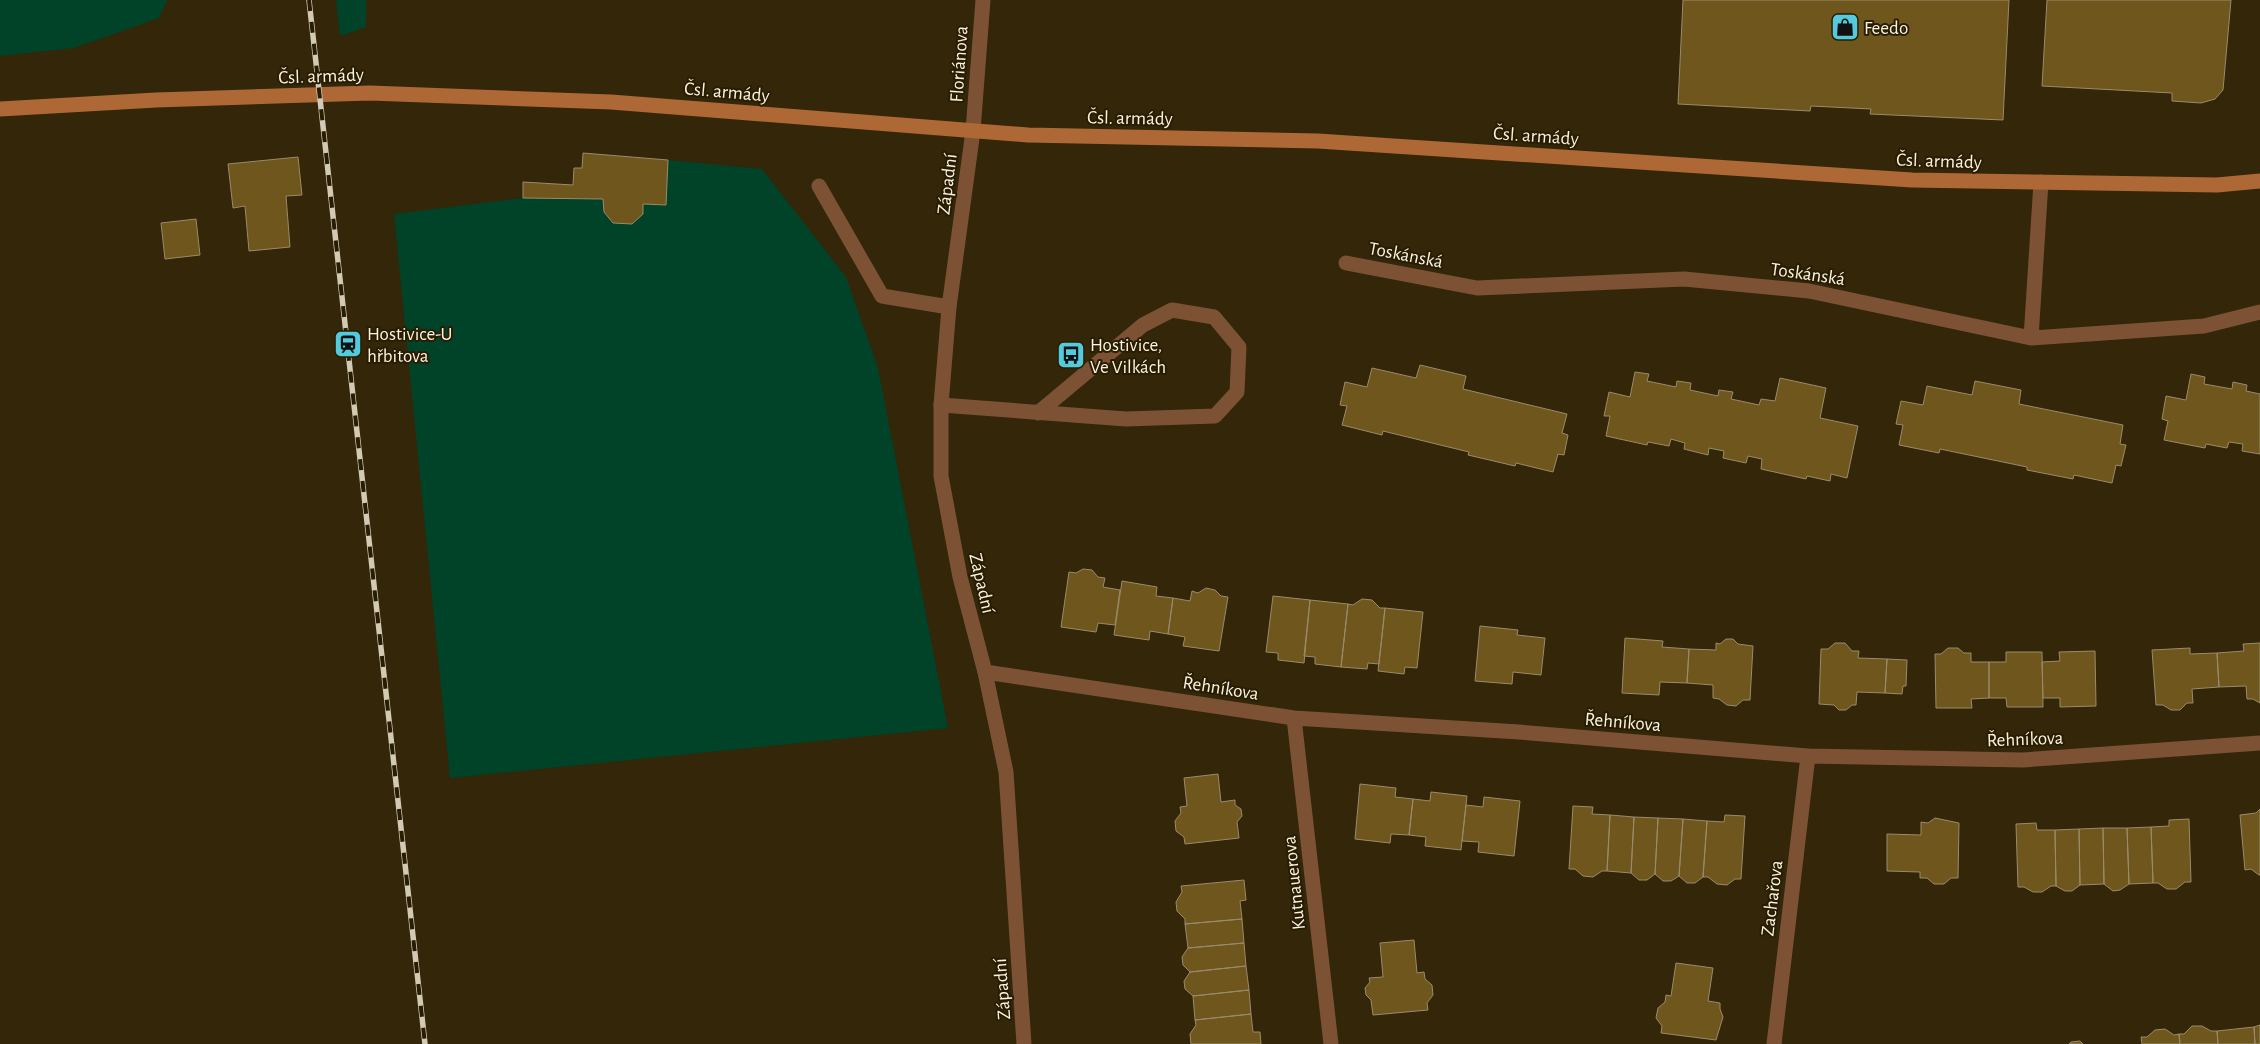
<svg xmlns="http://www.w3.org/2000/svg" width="2260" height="1044" font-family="'Alegreya Sans',sans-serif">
<rect width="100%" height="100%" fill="#332609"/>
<path fill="#004329" d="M0,0H167L159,18L74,48L0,56Z
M336,0H366V27L340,36Z
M668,160L762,169L846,277L878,368L948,728L450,778L394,214L523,198L603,199L604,212L613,223L643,214V204L666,205Z"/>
<path fill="#6e561c" stroke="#998b6c" d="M1683,0H2009L2003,120L1870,114L1871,109L1811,106L1810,111L1678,104Z
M2047,0H2231L2223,90L2215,99L2201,103L2172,101V93L2042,86Z
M583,153L668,160L666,205L643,204V214L632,224L613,223L604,212L603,199L523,198V182L573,185L574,168H582Z
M298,157L302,195L286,196L290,247L249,251L245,206L233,208L228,164Z
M196,219L200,255L165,259L161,223Z
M1420,365L1466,376L1463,389L1567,414L1562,433L1568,435L1564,455L1558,454L1553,472L1516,463L1515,466L1468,455L1469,452L1383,431L1382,435L1342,425L1347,406L1340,405L1345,382L1367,387L1372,368L1416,378Z
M1635,372L1649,374L1647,381L1676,387L1677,381L1691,383L1690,390L1718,396L1719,390L1733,392L1731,399L1759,405L1761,399L1775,401L1780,378L1826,388L1820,418L1858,426L1847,478L1831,474L1830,481L1807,476L1806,479L1761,469L1762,459L1748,456L1746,463L1723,458L1724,451L1709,448L1708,455L1684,449L1685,443L1671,439L1669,446L1648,442L1647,445L1606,436L1610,416H1604L1609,392L1630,397Z
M2191,374L2205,377L2204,384L2232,389L2233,382L2247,385L2246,391L2260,394V454L2242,451L2243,444L2229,442L2227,448L2206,444L2205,448L2164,440L2168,421L2162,419L2166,396L2186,400Z
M1975,381L2021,390L2019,404L2123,425L2120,444L2126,445L2121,466L2116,465L2112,483L2074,475L2073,479L2027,470V467L1940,449L1939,453L1899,445L1903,425L1896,424L1901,401L1923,405L1927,386L1972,395Z
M1083,569L1092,570L1098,577L1105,578L1103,587L1120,590L1115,625L1098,623L1096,632L1061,627L1069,572L1076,573Z
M1122,581L1157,587L1156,596L1173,598L1168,634L1150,631L1149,640L1114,635Z
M1206,588L1215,590L1221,596L1228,597L1219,651L1183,646L1185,637L1168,634L1173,598L1190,601L1192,591L1198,593Z
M1273,596L1310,600L1304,663L1278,660V653L1266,652Z
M1362,599L1372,600L1380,608H1385L1379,664L1368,663L1367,669L1341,667L1348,604L1353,605Z
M1310,600L1348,604L1341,667L1315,664V657L1304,656Z
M1385,608L1423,612L1417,668L1405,667L1404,674L1378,671Z
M1480,626L1518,630L1517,635L1545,638L1541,675L1513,672L1512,684L1475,681Z
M1625,638L1663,641L1662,647L1689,649L1687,683L1660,682L1659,695L1622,693Z
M1726,639H1733L1738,644L1753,646L1750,700H1743L1736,706L1727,705L1719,699L1713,698V685L1687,683L1689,649L1716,650V643L1720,644Z
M1835,643H1845L1852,651H1859L1858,658L1887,659L1885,693L1857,692L1856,705H1852L1846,710H1839L1834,705L1819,704L1821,649H1828Z
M2260,643V703L2253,699H2247L2246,686L2219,687L2217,653L2244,651L2243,644Z
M1948,648H1958L1964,653H1971V662H1989V698L1971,699L1972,708H1936L1935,654H1941Z
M2190,648V654L2217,653L2219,687L2192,689L2193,703H2187L2180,710H2171L2163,705H2156L2152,650Z
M2095,651L2096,706L2060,707V698H2043L2042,662L2060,661L2059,652Z
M2006,652H2042L2043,707H2007L2006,698H1989V662H2006Z
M1887,659L1907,660L1906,686H1903L1902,694L1885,693Z
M1218,774L1221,802L1235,800V805L1241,809L1242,816L1237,822L1239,838L1185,844L1184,837L1176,831L1175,821L1181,813L1180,807L1187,806L1184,778Z
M1360,784L1396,788L1395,797L1413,799L1409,835L1391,834L1390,843L1355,839Z
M1431,792L1467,796L1461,850L1425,846L1426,837L1409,835L1413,799L1430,801Z
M1484,797L1520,801L1514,856L1478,852L1479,842L1462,841L1466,805L1483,807Z
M1573,806L1593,807L1592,814L1610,815L1607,871H1602L1593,877L1583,876L1575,869H1569Z
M2260,809V875H2259L2251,869L2245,870L2240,815L2256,813Z
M1610,815L1634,817L1631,873L1607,871Z
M1725,815L1745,816L1741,879H1735L1727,885L1717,884L1708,877H1703L1707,821L1724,822Z
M1634,817L1658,818L1655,874L1647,880H1639L1631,873Z
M1658,818L1683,819L1679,876L1671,881H1663L1655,874Z
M1935,818L1959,823L1958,878H1951L1944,884H1934L1927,878H1920V872L1887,871V834L1921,835V822L1928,823Z
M1683,819L1707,821L1703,877L1695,883H1687L1679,876Z
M2189,819L2191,882H2185L2176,889H2167L2158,883H2153L2151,827L2169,826V820Z
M2036,823L2037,830H2055L2056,886H2051L2042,892H2033L2024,887H2018L2016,824Z
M2151,827L2153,883L2129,884L2127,828Z
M2103,828H2127L2129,884L2120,890L2113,891L2104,884Z
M2103,828L2104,884L2080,885L2079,829Z
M2079,829L2080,885L2072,891H2065L2056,886L2055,830Z
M1244,880L1246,900L1240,901L1242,919L1185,924V919L1177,911L1176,902L1182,892L1181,886Z
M1242,919L1244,943L1188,948L1185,924Z
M1414,940L1417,973L1424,972L1425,979L1432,985L1433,995L1427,1003L1428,1010L1373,1015L1371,1000L1366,995L1365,988L1370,982L1369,978L1383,977L1380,943Z
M1244,943L1246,966L1190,972L1183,965L1182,957L1188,948Z
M1676,963L1713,968L1708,1001L1720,1003V1009L1723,1017L1716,1040L1661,1033L1662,1026L1656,1018L1658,1008L1665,1002L1666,995L1671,996Z
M1246,966L1249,990L1193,996L1185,989L1184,981L1190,972Z
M1249,990L1251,1014L1195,1020L1193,996Z
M1251,1014L1253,1032H1260L1261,1044H1191L1190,1034L1196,1025L1195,1020Z
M2260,1025V1044H2255L2254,1027Z
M2192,1026H2202L2211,1031H2217L2218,1044H2180L2179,1034H2184Z
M2254,1027L2255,1044H2218L2217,1031Z
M2165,1029L2174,1035L2179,1034L2180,1044H2142L2141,1037H2147L2155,1030Z
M2080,1041L2083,1044H2069L2071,1042Z"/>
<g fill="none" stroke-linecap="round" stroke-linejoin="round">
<path stroke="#7d5234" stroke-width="15" d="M819,186L882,296L949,307
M941,405L1126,419L1215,416L1237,392L1239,347L1214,317L1172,310L1143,325L1038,413"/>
<path stroke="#7d5234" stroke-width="15" d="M1346,263L1477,288L1684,279L1809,291L2031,338L2204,326L2260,312
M2031,338L2041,182
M985,672L1294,718L1519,732L1808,756L2023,760L2260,743
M1294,718L1331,1044
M1774,1044L1808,756"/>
<path stroke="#7d5234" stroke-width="15" d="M983,0L973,131L949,307L941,405V476L960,577L985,672L1006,772L1024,1044"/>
<path stroke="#ad6836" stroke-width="15" d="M0,109L156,100L370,93L611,102L1028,135L1318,141L1912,180L2217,185L2260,181"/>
<g stroke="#d3cab6" stroke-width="5.5">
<path id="rail" d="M309,0L425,1044"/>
</g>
<use href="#rail" stroke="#291d01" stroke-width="4" stroke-dasharray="11" stroke-linecap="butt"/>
</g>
<defs>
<g id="shop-square" transform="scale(1.4375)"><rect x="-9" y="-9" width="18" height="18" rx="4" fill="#54cadd" stroke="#291d01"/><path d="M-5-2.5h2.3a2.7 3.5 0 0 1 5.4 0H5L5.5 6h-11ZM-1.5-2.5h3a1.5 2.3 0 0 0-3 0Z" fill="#111"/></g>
<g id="station-square" transform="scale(1.4375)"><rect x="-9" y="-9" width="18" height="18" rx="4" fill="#54cadd" stroke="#291d01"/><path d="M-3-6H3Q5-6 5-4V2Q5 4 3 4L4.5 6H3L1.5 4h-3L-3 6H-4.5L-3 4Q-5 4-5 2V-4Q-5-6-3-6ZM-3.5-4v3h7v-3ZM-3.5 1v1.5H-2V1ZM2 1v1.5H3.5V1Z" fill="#111"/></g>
<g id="bus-square" transform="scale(1.4375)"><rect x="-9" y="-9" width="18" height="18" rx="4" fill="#54cadd" stroke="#291d01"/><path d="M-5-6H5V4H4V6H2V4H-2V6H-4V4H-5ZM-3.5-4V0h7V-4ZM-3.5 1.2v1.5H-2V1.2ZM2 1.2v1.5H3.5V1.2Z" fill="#111"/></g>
</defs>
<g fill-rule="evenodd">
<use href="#shop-square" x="1845" y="27"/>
<use href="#station-square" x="348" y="344"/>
<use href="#bus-square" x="1071" y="355"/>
</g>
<g text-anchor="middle" stroke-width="4" stroke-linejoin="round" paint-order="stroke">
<g font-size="19" fill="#fbf3e2" stroke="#291d01" text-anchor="start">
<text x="1864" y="34">Feedo</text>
<text x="367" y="340">Hostivice-U<tspan x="367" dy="22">hřbitova</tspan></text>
<text x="1090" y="351">Hostivice,<tspan x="1090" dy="22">Ve Vilkách</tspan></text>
</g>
<g font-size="19" fill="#fbf3e2" stroke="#291d01">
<text transform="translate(958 64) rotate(-86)" y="7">Floriánova</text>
<text transform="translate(321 75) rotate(-2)" y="7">Čsl. armády</text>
<text transform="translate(727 91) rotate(5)" y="7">Čsl. armády</text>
<text transform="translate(1130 117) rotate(1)" y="7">Čsl. armády</text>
<text transform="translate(1536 135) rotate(4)" y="7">Čsl. armády</text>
<text transform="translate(1939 160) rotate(2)" y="7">Čsl. armády</text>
<text transform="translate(946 184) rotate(-83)" y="7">Západní</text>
<text transform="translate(1406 254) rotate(11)" y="7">Toskánská</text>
<text transform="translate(1808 273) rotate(8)" y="7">Toskánská</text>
<text transform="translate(983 583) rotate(77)" y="7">Západní</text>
<text transform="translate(1221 687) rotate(9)" y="7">Řehníkova</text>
<text transform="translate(1623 721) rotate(5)" y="7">Řehníkova</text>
<text transform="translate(2025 738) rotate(-2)" y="7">Řehníkova</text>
<text transform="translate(1293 883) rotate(-96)" y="7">Kutnauerova</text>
<text transform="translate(1771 898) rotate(-83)" y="7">Zachařova</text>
<text transform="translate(1001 989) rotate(-94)" y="7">Západní</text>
</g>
</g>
</svg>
